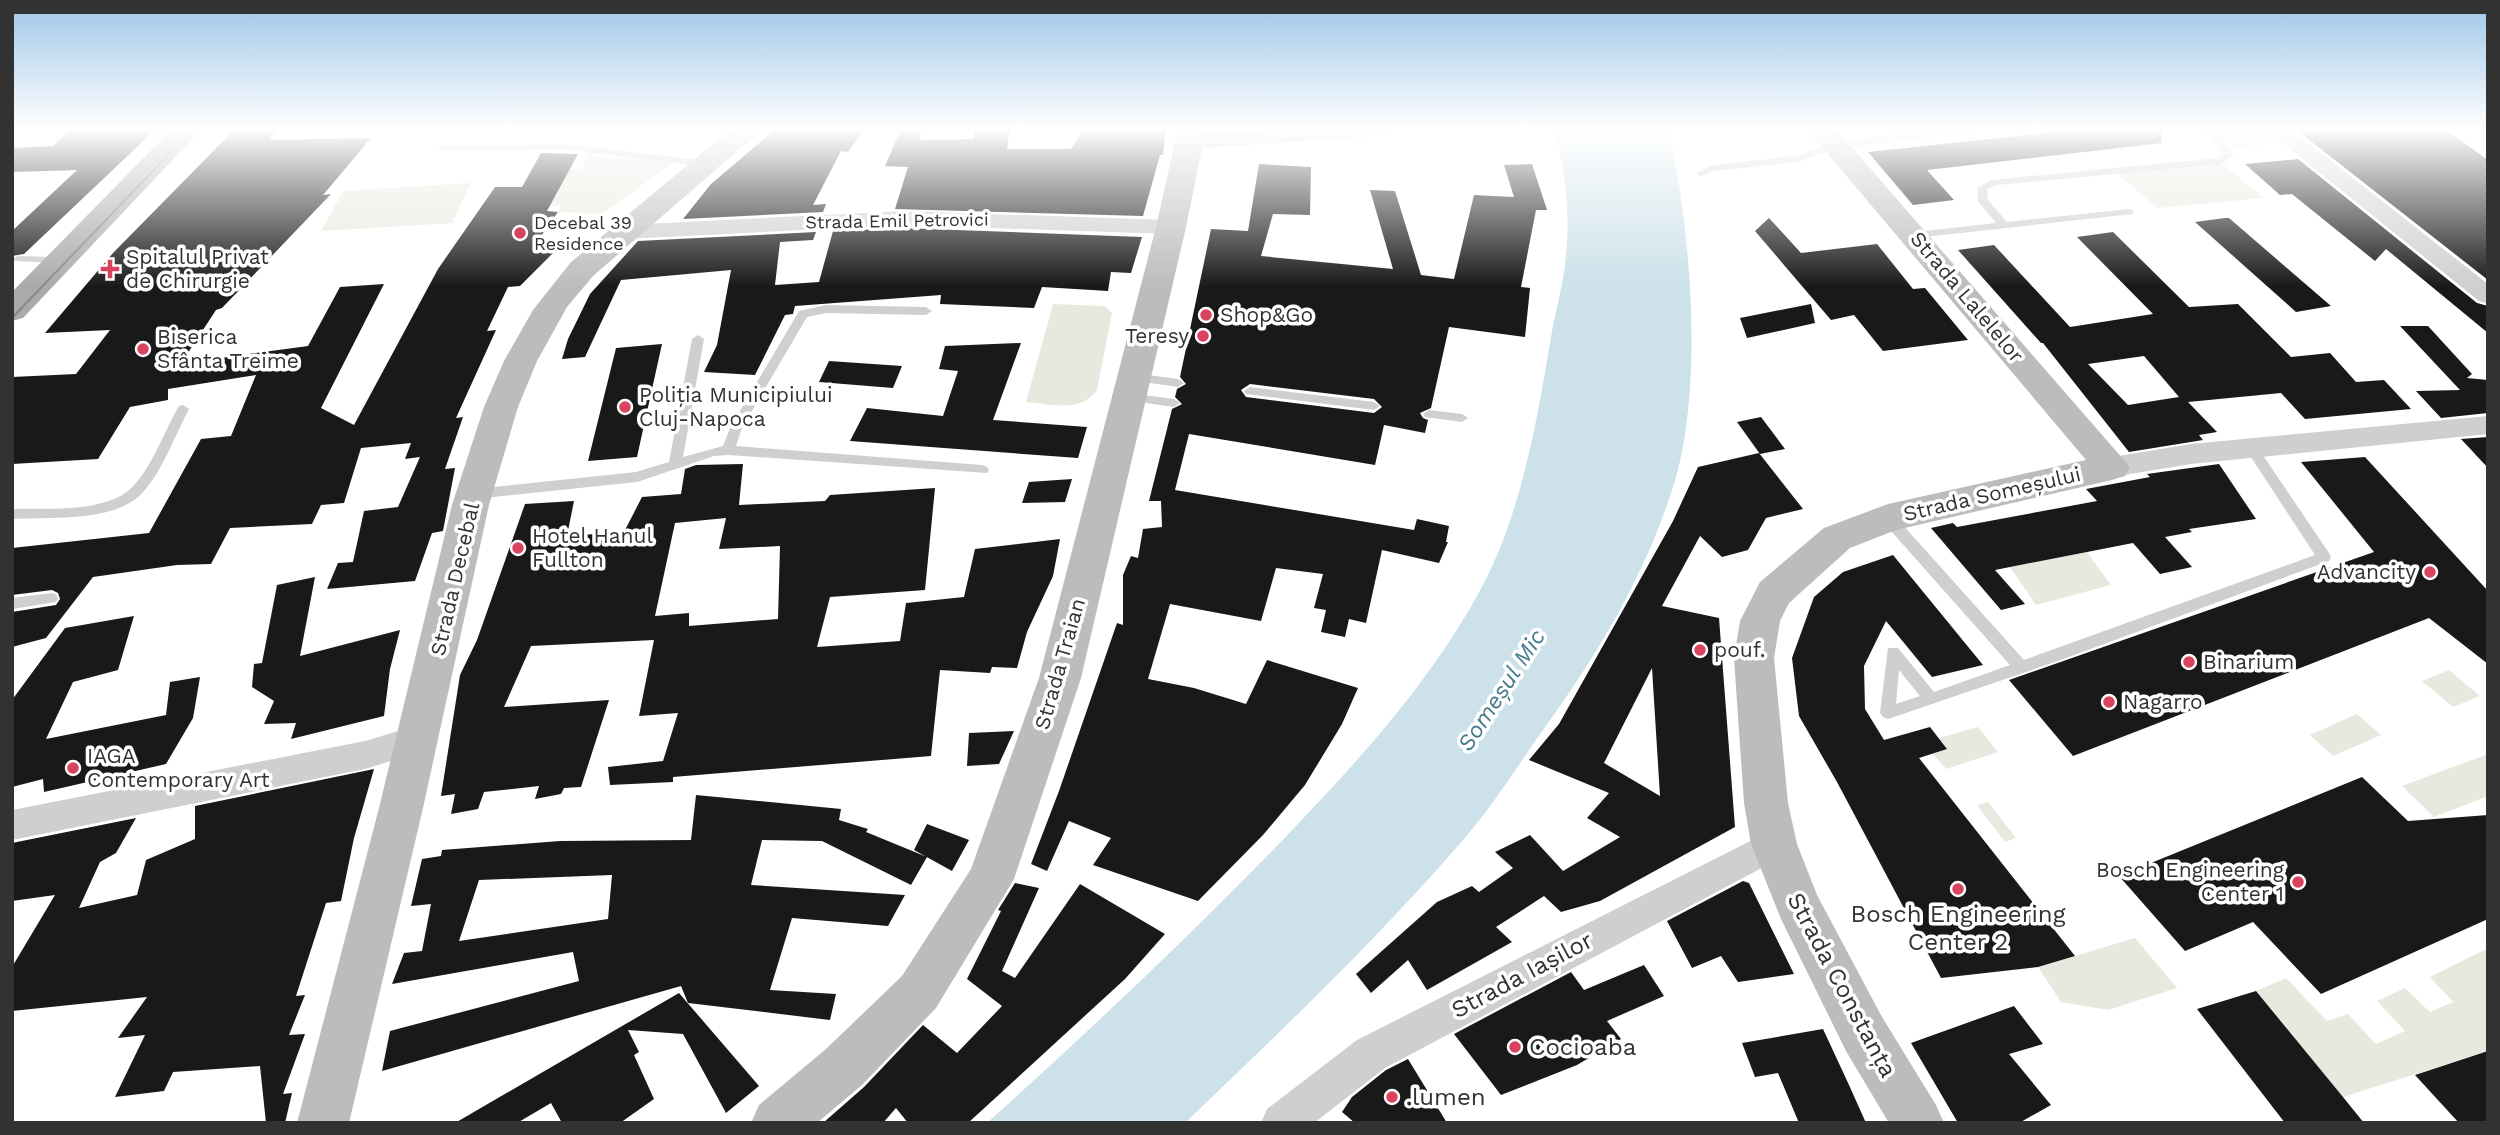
<svg xmlns="http://www.w3.org/2000/svg" width="2500" height="1135" font-family="'Work Sans',sans-serif">
<rect width="100%" height="100%" fill="#fff"/>
<path fill="#e6eade" d="M2209,128H2262L2280,143L2234,149Z
M590,151L592,156L674,162L602,214L558,212L562,206L509,203L569,169H581Z
M2221,163L2264,198L2157,208L2117,173Z
M471,183L452,223L321,231L343,191Z
M1053,304L1104,306L1112,313L1097,390C1080,414 1051,404 1026,402Z
M2087,552L2111,585L2036,605L2010,567Z
M2449,670L2480,696L2453,707L2422,681Z
M2357,714L2381,735L2333,756L2310,735Z
M1978,727L1998,752L1946,769L1933,754L1947,749L1939,738Z
M2488,754V796L2434,817L2402,786Z
M1988,802L2016,838L2005,842L1977,805Z
M2135,938L2177,988L2108,1010L2061,1002L2038,967Z
M2488,948V1051L2343,1097L2256,991L2286,978L2327,1021L2348,1014L2376,1044L2405,1031L2377,1001L2405,988L2430,1012L2453,1002L2430,977Z"/>
<path fill="#cce1e9" d="M1554,128H1668C1691,228 1704,386 1674,484C1645,577 1595,659 1538,737C1516,769 1494,803 1469,833C1380,937 1284,1028 1185,1123H987C1085,1035 1180,945 1272,851C1351,769 1432,683 1485,581C1521,511 1537,421 1550,343C1553,323 1558,304 1562,284C1572,231 1568,180 1554,128Z"/>
<path fill="#191919" fill-rule="evenodd" d="M72,128H157L24,254L12,256V231L77,170L12,172V148L53,146Z
M236,128H278L269,140L371,138L323,195L331,194L222,308L216,310L178,368L227,357L308,346L340,287L384,284L321,408L354,425L438,269L495,187H522L541,153L578,154L547,211L558,212L534,246L559,247L520,286L508,287L487,331L496,330L456,418L463,417L445,469L455,468L443,531L432,533L415,581L327,589L338,563L353,562L364,511L398,507L420,457L405,459L411,443L361,448L344,503L321,505L312,524L230,528L211,564L177,565L93,577L46,638L12,647V612L56,605L60,599L58,593L52,590L12,595V548L149,533L201,439L231,436L256,375L168,389V400L130,407L98,459L12,464V377L76,374L110,330L45,333L113,253Z
M777,128H865L848,152L841,151L813,205L826,204L823,212L683,219L711,184Z
M975,128H1010L1007,149H1071L1085,128H1166L1163,155H1160L1143,216L895,209L908,167L885,166L901,129L921,131L919,140L973,139Z
M2091,128H2161L2162,143L1927,170L1954,200L1913,205L1868,152Z
M2294,128H2443L2488,160V280Z
M2298,159L2477,303L2488,306V333L2386,249L2375,261L2292,194L2280,195L2245,164Z
M1259,164L1311,167L1310,215L1273,214L1261,256L1393,269L1370,190L1395,191L1421,275L1454,279L1474,195L1514,197L1504,165L1532,164L1547,210H1536L1521,287L1530,288L1525,337L1449,327L1431,408L1420,413L1423,418L1428,420L1425,433L1384,425L1375,465L1189,434L1175,490L1414,530L1417,519L1449,526L1446,542H1448L1439,563L1382,550L1366,623L1349,619L1345,637L1321,632L1326,610L1314,608L1323,574L1276,568L1261,621L1170,604L1148,679L1194,688L1246,704L1267,660L1358,688L1342,724L1305,785L1263,835L1198,901L1093,865L1111,838L1069,821L1047,871L1031,864L1059,791L1117,623L1123,625V575L1131,556L1138,558L1143,529L1162,527L1161,501H1149L1172,409L1182,404L1175,397L1177,389L1186,384L1180,377L1211,229L1248,231ZM1250,384L1374,399L1382,407L1374,413L1246,397L1241,390Z
M1769,218L1801,253L1877,244L1913,289L1925,288L1968,340L1883,351L1854,315L1831,320L1755,231Z
M2225,218H2229L2331,306L2296,312L2195,222Z
M902,228L1142,237L1131,273L1111,272L1108,291L1042,287L1034,308L940,304L941,295L795,306L793,314L785,315L755,375L704,372L717,345L731,270L621,280L585,357L562,359L568,339L590,294L638,241L816,232L813,240L780,242L775,285L819,282L833,231Z
M2113,232L2189,307L2238,304L2291,357L2330,353L2356,382L2384,380L2411,409L2305,419L2281,393L2188,402L2217,432L2199,435L2203,440L2129,452L2043,343H2041L1958,250L1994,245L2070,327L2153,314L2077,237ZM2144,356L2179,397L2128,405L2088,364Z
M1811,304L1815,323L1747,338L1740,318Z
M2400,326H2428L2472,374L2467,378L2488,380V413L2441,418L2416,391L2460,390Z
M1021,343L993,420L1087,427L1078,458L850,441L867,408L943,416L958,371L939,369L945,346Z
M662,344L637,457L588,461L616,348Z
M829,361L902,366L893,388L819,382Z
M1761,417L1785,449L1760,454L1737,422Z
M2488,437V468L2461,439Z
M1759,453L1803,509L1766,518L1748,550L1722,557L1700,536L1662,606L1719,618L1735,827L1600,901L1561,912L1544,896L1496,927L1512,942L1427,990L1408,960L1371,993L1356,974L1437,902L1472,886L1479,892L1513,868L1495,852L1530,835L1563,871L1620,837L1587,818L1609,793L1529,760L1559,724L1673,521L1698,467ZM1652,668L1660,796L1604,763Z
M2365,457L2488,591V664L2429,618L2073,756L2009,680L2374,552L2301,462Z
M743,464L739,505L825,501L830,495L935,488L925,590L830,597L817,647L900,641L906,603L964,597L975,549L1060,539L1053,576L1027,632L1017,668L992,667L990,673L940,670L931,756L673,777V782L610,785L608,767L663,761L678,713L639,716L654,640L531,646L504,707L609,700L581,787L564,788L561,794L535,799L539,786L484,792L478,809L451,814L455,794L441,796L460,675L477,640L525,504L574,501L567,536L624,532L642,497L681,494L685,469L696,465ZM726,518L719,549L780,546L778,619L689,626V613L655,616L675,523Z
M2219,464L2256,519L2189,529L2192,532L2165,537L2192,567L2160,574L2133,543L1995,570L2025,604L2001,610L1931,528L1953,523L1957,527L2097,501L2086,489L2150,477L2147,474Z
M1072,479L1065,502L1022,503L1029,482Z
M1893,555L1983,665L1932,677L1886,621L1864,666L1865,709L1884,740L1930,727L1947,749L1919,758L2075,956L2038,967L1941,978L1837,782L1799,716L1792,658L1814,597L1843,572Z
M315,577L300,656L400,630L390,669L384,716L291,739L296,723L264,724L274,701L252,687L254,664L262,663L277,585Z
M134,616L118,670L73,682L46,739L166,715L170,682L200,677L193,718L166,764L44,792L43,779L12,787V700L65,628Z
M1014,731L999,764L967,766L969,733Z
M374,769L354,838L341,901L326,903L296,996L305,995L289,1035L305,1034L283,1094L292,1093L285,1123H266L260,1066L173,1072L164,1091L115,1097L145,1035L118,1038L147,997L12,1011V967L55,895L12,901V843L136,818L116,853L100,862L79,908L137,895L146,860L195,839V806Z
M2362,777L2408,821L2488,815V919L2321,994L2253,922L2185,951L2119,876Z
M696,795L841,809L839,820L868,829L866,832L927,857L911,885L822,841L762,840L751,885L905,895L888,926L792,918L770,990L836,994L830,1020L688,1003L681,986L382,1071L390,1031L579,981L573,952L392,984L404,953L422,951L431,904L411,906L422,859L441,856L442,850L560,841L691,840ZM612,875L608,919L459,941L479,880Z
M927,824L969,840L952,871L914,850Z
M1743,881L1749,883L1794,974L1738,982L1721,956L1692,968L1667,921Z
M1015,883L1039,888L1002,971L1015,978L1080,884L1165,934L1125,979L968,1123H908L896,1108L883,1123H823L864,1087L923,1025L957,1053L1002,1006L967,979L1001,911L998,910Z
M1644,965L1664,996L1607,1021L1621,1039L1577,1065L1501,1095L1454,1034L1571,972L1584,990Z
M2256,991L2343,1097L2364,1123H2285L2197,1009Z
M679,993L759,1086L726,1113L683,1034L628,1030L639,1052L634,1055L654,1099L620,1123H562L551,1103L517,1123H455Z
M2014,1006L2043,1044L2009,1054L2051,1105L2019,1123H1958L1911,1043Z
M1823,1029L1849,1085L1866,1123H1799L1778,1073L1755,1077L1742,1043Z
M2488,1051V1123H2459L2415,1075Z
M1408,1059L1447,1123H1355L1342,1112L1352,1097L1386,1070Z"/>
<g fill="none" stroke-linecap="round" stroke-linejoin="round">
<path fill="#cfcfcf" fill-rule="evenodd" d="M1956,128H1990L1985,131L1838,148L1797,162L1715,171L1701,176L1696,173L1713,165L1795,156L1836,142Z
M2197,128C2214,128 2228,140 2233,156L2220,164L1997,185L1987,189L1988,200L2007,222L2129,209L2133,210V214L1915,238L1909,235L1915,232L1996,223L1978,201L1977,188L1991,180L2217,158L2222,155L2220,148Z
M569,144L706,161L711,164L706,167L569,150L442,151L437,148L442,145Z
M18,256L60,257L66,260L60,263L14,261L12,259Z
M826,305L926,307L932,311L926,315L826,313L807,317L742,428L736,446L982,465L987,467L989,470L987,473L728,455L714,456L637,482L475,499L468,494L475,489L636,472L669,462L692,339L698,335L704,339L683,457L723,446L730,428L799,311Z
M1134,373L1178,379L1184,383L1178,387L1130,380L1128,377L1130,374Z
M1250,387L1374,402L1380,406L1374,410L1246,394L1244,391Z
M1129,393L1174,399L1180,403L1174,407L1125,400L1123,397L1125,394Z
M183,405L189,409C175,435 160,478 138,497C109,522 49,517 12,519V509C45,508 102,513 129,490C151,471 164,431 179,406Z
M1429,410L1462,414L1468,418L1462,422L1425,417L1423,414Z
M2251,443L2256,445L2329,553L2331,557L2329,561L2058,661L1888,719L1883,717L1880,713L1888,648H1898L1934,692L2010,665L1883,522L1881,518L1883,514H1893L2024,660L2315,555L2245,448ZM1899,670L1920,696L1896,704Z
M51,593L56,594L58,598L56,602L12,609V598Z"/>
<path fill="#cfcfcf" fill-rule="evenodd" d="M2264,128H2289L2488,284V304L2479,301Z
M902,211L1171,220L1179,222L1183,227L1179,232L1171,234L902,225L624,239L616,237L612,232L616,227L624,225Z
M2488,416V434L2191,464L2112,477L2102,474L2098,467L2102,460L2112,457L2191,444Z
M418,725L430,729L434,739L430,749L365,769L12,840V810L365,741Z
M1774,829L1786,833L1791,844L1786,855L1385,1068L1314,1123H1261L1267,1109L1357,1040Z"/>
<path fill="#bcbcbc" fill-rule="evenodd" d="M732,128H764L593,276L567,307L537,361L518,407L489,505L423,808L349,1123H297L379,808L452,505L484,407L504,361L533,310L571,262Z
M1178,128H1206L1205,131L1390,128L1386,134L1376,136L1202,148L1186,227L1081,678L1014,879L936,1008L862,1085L817,1123H751L759,1105L826,1049L902,976L971,869L1039,678L1156,227Z
M1806,128H1835L2130,467L2125,476L2112,480L1896,530L1850,548L1789,603L1780,621L1774,658L1788,803L1797,844L1817,895L1882,1017L1936,1105L1944,1123H1889L1846,1051L1781,919L1751,844L1744,803L1734,658L1740,621L1760,582L1824,528L1888,504L2086,460Z"/>
<path fill="#aaa" fill-rule="evenodd" d="M173,128H203L23,318L12,321V292Z"/>
<path stroke="#878787" stroke-width="2" d="M12,318L194,128"/>
</g>
<linearGradient id="sky" x2="0" y2="1"><stop stop-color="#9dc6e8"/><stop offset="0.45" stop-color="#fff"/><stop offset="1" stop-color="#fff" stop-opacity="0"/></linearGradient>
<rect width="2500" height="287" fill="url(#sky)"/>
<g fill="#da435e" stroke="#fff" stroke-width="2.5">
<circle cx="520" cy="233" r="7"/>
<path d="M106.5 258.5h7v7h7v7h-7v7h-7v-7h-7v-7h7z"/>
<circle cx="1206" cy="315" r="7"/>
<circle cx="1203" cy="336" r="7"/>
<circle cx="143" cy="349" r="7"/>
<circle cx="625" cy="407" r="7"/>
<circle cx="518" cy="548" r="7"/>
<circle cx="2430" cy="572" r="7"/>
<circle cx="1700" cy="650" r="7"/>
<circle cx="2189" cy="662" r="7"/>
<circle cx="2109" cy="702" r="7"/>
<circle cx="73" cy="768" r="7"/>
<circle cx="2298" cy="882" r="7"/>
<circle cx="1958" cy="889" r="7"/>
<circle cx="1515" cy="1047" r="7"/>
<circle cx="1392" cy="1097" r="7"/>
</g>
<g text-anchor="middle" stroke-width="7" stroke-linejoin="round" paint-order="stroke">
<g font-size="18" fill="#323232" stroke="#fff">
<text transform="translate(897 221) rotate(-1)" y="6">Strada Emil Petrovici</text>
</g>
<g font-size="18" fill="#323232" stroke="#fff" text-anchor="start">
<text x="534" y="229">Decebal 39<tspan x="534" dy="21">Residence</tspan></text>
</g>
<g font-size="21" fill="#323232" stroke="#fff" text-anchor="start">
<text x="126" y="264">Spitalul Privat<tspan x="126" dy="24">de Chirurgie</tspan></text>
<text x="1220" y="322">Shop&amp;Go</text>
<text x="1189" y="343" text-anchor="end">Teresy</text>
<text x="157" y="344">Biserica<tspan x="157" dy="24">Sfânta Treime</tspan></text>
<text x="639" y="402">Poliția Municipiului<tspan x="639" dy="24">Cluj-Napoca</tspan></text>
<text x="532" y="543">Hotel Hanul<tspan x="532" dy="24">Fullton</tspan></text>
<text x="2416" y="579" text-anchor="end">Advancity</text>
<text x="1714" y="657">pouf.</text>
<text x="2203" y="669">Binarium</text>
<text x="2123" y="709">Nagarro</text>
<text x="87" y="763">IAGA<tspan x="87" dy="24">Contemporary Art</tspan></text>
<text x="2284" y="877" text-anchor="end">Bosch Engineering<tspan x="2284" dy="24">Center 1</tspan></text>
</g>
<g font-size="21" fill="#323232" stroke="#fff">
<text transform="translate(1967 297) rotate(50)" y="7">Strada Lalelelor</text>
<text transform="translate(1992 494) rotate(-13)" y="7">Strada Someșului</text>
<text transform="translate(455 579) rotate(-77)" y="7">Strada Decebal</text>
<text transform="translate(1060 664) rotate(-74)" y="7">Strada Traian</text>
</g>
<g font-size="23" font-style="italic" fill="#447a90" stroke="#fff">
<text transform="translate(1501 690) rotate(-57)" y="8">Someșul Mic</text>
</g>
<g font-size="24" fill="#323232" stroke="#fff" text-anchor="start">
<text x="1958" y="922" text-anchor="middle">Bosch Engineering<tspan x="1958" dy="28">Center 2</tspan></text>
<text x="1529" y="1055">Cocioaba</text>
<text x="1406" y="1105">.lumen</text>
</g>
<g font-size="24" fill="#323232" stroke="#fff">
<text transform="translate(1522 975) rotate(-28)" y="8">Strada Iașilor</text>
<text transform="translate(1842 985) rotate(62)" y="8">Strada Constanța</text>
</g>
</g>
<rect width="2500" height="1135" fill="none" stroke="#323232" stroke-width="28"/>
</svg>
